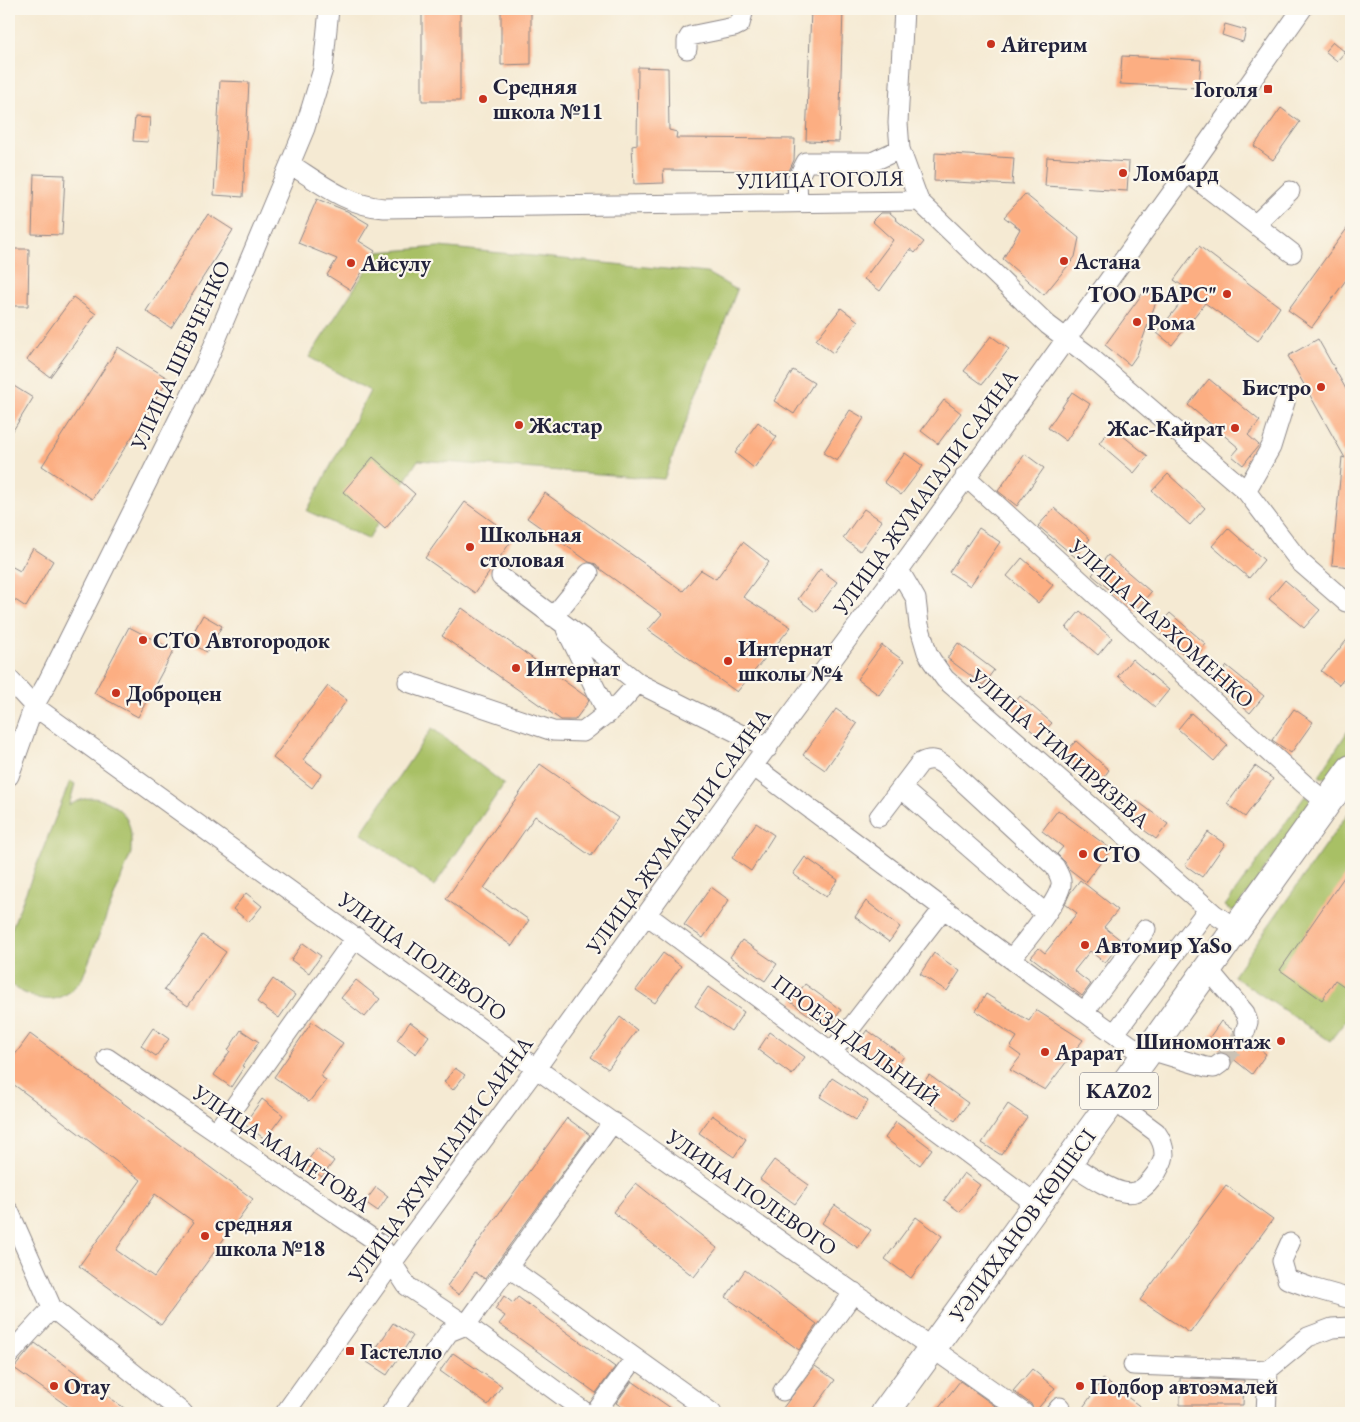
<svg xmlns="http://www.w3.org/2000/svg" width="1360" height="1422" font-family="'EB Garamond',serif">
<rect width="100%" height="100%" fill="#fbf7ec"/>
<filter id="ink" filterUnits="userSpaceOnUse"><feTurbulence type="fractalNoise" baseFrequency=".02" numOctaves="2"/><feDisplacementMap in="SourceGraphic" scale="10" xChannelSelector="R" yChannelSelector="G"/><feConvolveMatrix kernelMatrix="1 2 1 2 8 2 1 2 1" color-interpolation-filters="sRGB"/></filter>
<filter id="wash" filterUnits="userSpaceOnUse"><feTurbulence type="fractalNoise" baseFrequency=".0096" numOctaves="4" result="noise"/><feDisplacementMap in="SourceGraphic" scale="20" xChannelSelector="R" yChannelSelector="G"/><feGaussianBlur stdDeviation="1.12" result="paint"/><feColorMatrix in="noise" values="0 0 0 0 0 0 0 0 0 0 0 0 0 0 0 0 0 1.4 0 .05"/><feComposite in="paint" operator="in"/></filter>
<g filter="url(#wash)">
<rect width="100%" height="100%" fill="#f5ead3"/>
<path fill="#a8c065" stroke="#657150" d="M439,247L707,273L737,290L664,479L418,460L368,539L307,511L370,391L309,357L378,252Z
M1351,726V748L1334,775L1328,778H1323L1319,776Z
M432,728L504,784L434,886L361,833Z
M70,781L75,784L69,805C76,802 83,798 91,798C106,798 123,809 128,822C132,831 131,844 131,853L82,979C76,985 69,994 61,997C44,1004 20,994 9,982V935Z
M1305,796L1313,802L1236,909L1231,911L1225,906Z
M1351,809V1014L1330,1041L1233,976Z"/>
<g id="blocks">
<path fill="#fcae82" fill-rule="evenodd" d="M422,9H460V101H422Z
M501,9H531V64L501,65Z
M811,9H843L839,142L806,141Z
M1225,24L1246,30L1243,42L1222,35Z
M1333,42L1345,52L1337,61L1325,51Z
M1122,56L1201,60L1199,88L1120,84Z
M638,67L668,68L669,130L677,132L676,138L795,139L794,160L789,171L663,170L664,183L634,184L632,146L637,145Z
M220,81L249,82L243,197L214,195Z
M1281,108L1300,122L1273,160L1254,146Z
M135,117L150,118L148,142L133,141Z
M935,153L1014,158L1012,184L1014,185L934,181Z
M1047,157L1129,162L1127,191L1045,186Z
M34,174L65,175L62,235L32,234Z
M1025,194L1079,238L1075,257L1044,295L1003,259L1020,229L1004,217Z
M317,199L347,211L369,224L359,241L375,251L351,290L327,275L337,259L298,243Z
M880,213H890L896,218L895,219L924,242L915,253L910,249L880,291L864,279L893,240L872,221Z
M208,214L233,230L171,328L146,311Z
M1351,223V273L1312,327L1288,310Z
M1199,246L1280,307L1258,341L1205,303L1172,345L1157,333L1190,291L1174,280Z
M9,249H29L28,306H9Z
M1145,290L1157,299L1137,355L1130,365L1105,345Z
M73,297L96,314L50,377L27,360Z
M841,308L858,321L833,353L816,340Z
M991,336L1009,349L982,384L964,371Z
M1318,339L1351,398V567L1332,565L1342,457L1345,458L1288,356Z
M118,347L169,379L92,499L42,466Z
M793,370L814,383L794,414L774,401Z
M1209,379L1260,421L1248,435L1259,445L1243,465L1232,456L1239,448L1188,405Z
M9,383L33,398L9,437Z
M1072,392L1090,404L1066,441L1048,428Z
M944,400L961,413L938,444L921,431Z
M850,410L864,418L837,461L823,453Z
M758,422L777,437L754,468L735,453Z
M1112,427L1148,456L1134,473L1099,443Z
M905,453L923,466L901,495L884,482Z
M1025,454L1044,468L1017,506L998,491Z
M373,457L415,494L385,529L343,492Z
M1168,474L1205,508L1190,525L1152,491Z
M545,493L683,591L701,570L716,579L743,542L769,562L743,597L791,627L737,692L648,630L662,614L600,569L596,564L589,562L527,518Z
M465,502L514,537L475,593L425,558Z
M1054,508L1090,539L1075,557L1038,526Z
M864,509L882,521L860,551L843,538Z
M979,528L1000,542L970,586L949,572Z
M1228,528L1264,560L1249,578L1212,546Z
M33,548L53,561L26,607L9,596V565L20,571Z
M1108,555L1151,592L1135,611L1092,575Z
M1022,558L1053,585L1038,603L1007,576Z
M820,569L837,582L815,612L798,599Z
M1285,580L1320,610L1304,628L1269,599Z
M462,608L588,698L589,701L575,720H561L442,636Z
M1080,611L1112,638L1098,655L1066,628Z
M1170,613L1206,644L1192,661L1155,629Z
M203,615L222,626L207,652L188,642Z
M129,627L174,650L138,717L94,693Z
M1351,635V670L1339,685L1321,671Z
M958,643L994,670L983,685L947,658Z
M882,645L904,661L879,695L857,679Z
M1132,659L1169,690L1155,707L1118,676Z
M1227,666L1264,696L1250,713L1213,682Z
M328,686L347,700L303,760L322,774L312,788L273,758Z
M1020,696L1052,723L1039,737L1008,711Z
M836,709L857,724L825,770L803,755Z
M1294,709L1313,722L1291,753L1272,740Z
M1191,713L1228,745L1214,761L1178,729Z
M1076,741L1109,770L1098,785L1063,755Z
M540,764L618,818L591,856L535,816L484,888L529,920L512,946L446,899Z
M1255,766L1273,779L1245,817L1227,804Z
M1137,801L1168,824L1156,839L1125,816Z
M1058,810L1111,849L1086,882L1069,869L1065,862L1057,854L1063,847L1042,831Z
M756,823L774,835L751,871L732,858Z
M1208,832L1225,844L1202,877L1185,865Z
M805,857L838,880L826,897L793,874Z
M1351,867V991L1335,980L1322,1000L1280,970Z
M1080,880L1118,910L1104,927L1122,941L1105,963L1090,951L1074,971L1091,984L1082,996L1031,957L1039,948L1045,953L1077,913L1065,904L1070,893Z
M711,887L729,900L703,938L684,925Z
M246,893L262,906L249,922L233,909Z
M866,901L900,927L889,942L855,917Z
M202,935L226,952L188,1006L164,990Z
M742,940L777,964L765,981L730,957Z
M303,943L321,956L309,973L291,960Z
M663,953L681,966L655,1003L636,990Z
M934,953L960,971L947,991L920,974Z
M273,979L295,995L279,1018L257,1002Z
M356,980L380,999L365,1017L341,998Z
M805,984L841,1010L828,1029L791,1002Z
M708,987L744,1012L731,1031L695,1006Z
M986,994L1029,1021L1036,1010L1083,1040L1045,1090L1010,1070L1021,1056L1010,1048L1017,1037L976,1011Z
M620,1017L637,1030L608,1069L591,1057Z
M1221,1021L1234,1031V1035L1237,1040L1242,1043L1250,1042L1266,1054L1252,1074L1226,1053L1207,1041Z
M312,1022L343,1043L320,1076L326,1080L309,1102L274,1077Z
M410,1022L429,1036L416,1054L397,1040Z
M153,1028L169,1039L156,1056L141,1046Z
M241,1030L259,1042L242,1066L244,1067L231,1087L214,1075L230,1051L228,1050Z
M867,1030L904,1056L892,1074L854,1048Z
M770,1032L805,1057L792,1075L758,1050Z
M30,1034L253,1199L161,1325L79,1266L141,1180L9,1081V1063ZM155,1194L194,1222L154,1277L116,1250Z
M455,1068L465,1075L453,1090L444,1082Z
M929,1075L968,1103L955,1121L916,1093Z
M832,1078L868,1101L856,1120L820,1097Z
M262,1099L283,1115L265,1139L244,1124Z
M1008,1104L1027,1117L1001,1155L982,1143Z
M712,1115L746,1139L734,1157L699,1133Z
M567,1118L590,1135L485,1279L475,1272L459,1295L447,1286Z
M896,1122L932,1149L920,1165L885,1138Z
M317,1148L334,1161L322,1177L305,1164Z
M774,1160L809,1185L795,1204L760,1179Z
M964,1173L980,1185L960,1212L944,1200Z
M636,1183L717,1248L694,1277L613,1212Z
M1226,1185L1273,1219L1190,1333L1140,1300Z
M376,1187L388,1196L378,1211L365,1202Z
M835,1205L871,1230L858,1248L822,1223Z
M916,1217L942,1236L911,1278L885,1259Z
M745,1270L817,1324L799,1350L726,1297Z
M504,1296L513,1303L518,1297L615,1367L596,1393L499,1324L505,1316L495,1309Z
M393,1323L413,1336L387,1375L367,1362Z
M35,1343L131,1413H77L14,1368Z
M453,1353L502,1386L488,1405L440,1371Z
M815,1366L835,1380L811,1413H779Z
M1032,1369L1055,1388L1035,1412L1031,1404L1013,1391Z
M1180,1378L1244,1380L1243,1405H1180Z
M1103,1379L1149,1413H1079Z
M632,1381L678,1413H631L616,1403Z
M960,1381L1005,1413H935Z"/>
</g>
</g>
<g filter="url(#ink)">
<use href="#blocks" fill-opacity="0" stroke="#8c8687" stroke-width="1"/>
<g fill="none" stroke-linecap="round" stroke-linejoin="round">
<path stroke="#cbc2b5" stroke-width="19" stroke-dasharray="19 9" stroke-linecap="butt" d="M1221,1063L1245,1032"/>
<g stroke="#8c8687" stroke-width="21">
<path id="minor" d="M904,9L898,123L900,149L919,201
M687,49V41L690,36L734,27L740,24L744,9
M290,164C320,183 348,206 384,208L919,201L1048,325L1088,355L1246,491L1300,562L1346,602L1351,603
M1187,172L1292,253
M798,203L797,180L806,162H872L900,149
M1256,224L1290,191
M965,476L1304,784L1327,803L1337,797
M1246,491L1271,447L1285,402
M899,570L916,599L919,625L927,652L932,661L945,679L1214,914L1237,929
M501,577L585,640L638,683L768,748
M553,617L589,573
M566,629L608,714
M9,679L34,706L555,1082L1024,1413
M408,682L553,731L583,732L619,704L638,683
M753,766L1011,959L1145,1056
M9,776L34,706L47,683L205,366L290,164L305,128L323,69L329,9
M901,788L1046,914
M879,817L920,763C933,756 939,761 949,769L1055,867C1058,873 1062,879 1061,885C1058,903 1023,944 1011,959
M647,915L1036,1204
M1208,969L1245,1013L1248,1022L1245,1032
M1085,1011L1146,929
M1115,1033L1208,909
M1150,1050L1206,1067L1214,1068L1221,1063
M832,1052L943,909
M107,1058L379,1243L407,1286L466,1325L586,1413
M216,1132L356,937
M1067,1162C1083,1171 1105,1188 1123,1192C1140,1196 1148,1184 1157,1172C1160,1166 1164,1161 1164,1154C1164,1145 1161,1139 1156,1132L1113,1100
M9,1211L52,1308L183,1413
M1290,1243L1282,1261L1287,1279L1312,1288L1351,1299
M508,1267L712,1413
M9,1355L52,1308
M1133,1365L1268,1370
M783,1391L854,1292
M285,1413L392,1263L537,1067L753,766L899,570L1187,172L1302,9
M391,1413L449,1332L466,1325L613,1122
M595,1413L635,1358
M1055,1413L1060,1407
M1266,1413L1268,1370L1308,1337L1332,1328L1351,1327"/>
</g>
<g stroke="#8c8687" stroke-width="30">
<path id="highway" d="M885,1413L1145,1056L1351,769"/>
</g>
<use href="#minor" stroke="#fff" stroke-width="19"/>
<use href="#highway" stroke="#fff" stroke-width="28"/>
</g>
</g>
<g fill="#c8321e" stroke="#fbf7ec" stroke-width="2">
<circle cx="991" cy="44" r="5"/>
<rect x="1263" y="84" width="10" height="10" rx="2.5"/>
<circle cx="483" cy="99" r="5"/>
<circle cx="1123" cy="173" r="5"/>
<circle cx="1064" cy="261" r="5"/>
<circle cx="351" cy="263" r="5"/>
<circle cx="1227" cy="294" r="5"/>
<circle cx="1137" cy="322" r="5"/>
<circle cx="1321" cy="387" r="5"/>
<circle cx="519" cy="425" r="5"/>
<circle cx="1235" cy="428" r="5"/>
<circle cx="470" cy="547" r="5"/>
<circle cx="143" cy="640" r="5"/>
<circle cx="728" cy="661" r="5"/>
<circle cx="516" cy="668" r="5"/>
<circle cx="116" cy="693" r="5"/>
<circle cx="1083" cy="854" r="5"/>
<circle cx="1085" cy="945" r="5"/>
<circle cx="1281" cy="1041" r="5"/>
<circle cx="1045" cy="1052" r="5"/>
<circle cx="205" cy="1236" r="5"/>
<rect x="345" y="1346" width="10" height="10" rx="2.5"/>
<circle cx="54" cy="1386" r="5"/>
<circle cx="1080" cy="1386" r="5"/>
</g>
<g text-anchor="middle" stroke-width="4.5" stroke-linejoin="round" paint-order="stroke">
<rect fill="#fbf7ec" stroke="#636270" stroke-width="1" x="1080" y="1072.5" width="78" height="37" rx="4"/>
<g font-size="21" font-weight="bold" fill="#22223b">
<text x="1119" y="1098">KАZ02</text>
</g>
<g font-size="22" font-weight="bold" fill="#22223b" stroke="#fbf7ec" text-anchor="start">
<text x="1001" y="52">Айгерим</text>
<text x="493" y="94">Средняя<tspan x="493" dy="25">школа №11</tspan></text>
<text x="1258" y="97" text-anchor="end">Гоголя</text>
<text x="1133" y="181">Ломбард</text>
<text x="1074" y="269">Астана</text>
<text x="361" y="271">Айсулу</text>
<text x="1217" y="302" text-anchor="end">ТОО "БАРС"</text>
<text x="1147" y="330">Рома</text>
<text x="1311" y="395" text-anchor="end">Бистро</text>
<text x="529" y="433">Жастар</text>
<text x="1225" y="436" text-anchor="end">Жас-Кайрат</text>
<text x="480" y="542">Школьная<tspan x="480" dy="25">столовая</tspan></text>
<text x="153" y="648">СТО Автогородок</text>
<text x="738" y="656">Интернат<tspan x="738" dy="25">школы №4</tspan></text>
<text x="526" y="676">Интернат</text>
<text x="126" y="701">Доброцен</text>
<text x="1093" y="862">СТО</text>
<text x="1095" y="953">Автомир YaSo</text>
<text x="1271" y="1049" text-anchor="end">Шиномонтаж</text>
<text x="1055" y="1060">Арарат</text>
<text x="215" y="1231">средняя<tspan x="215" dy="25">школа №18</tspan></text>
<text x="360" y="1359">Гастелло</text>
<text x="64" y="1394">Отау</text>
<text x="1090" y="1394">Подбор автоэмалей</text>
</g>
<g font-size="22" fill="#22223b" stroke="#fbf7ec">
<text transform="translate(820 179) rotate(-1)" y="8">УЛИЦА ГОГОЛЯ</text>
<text transform="translate(180 355) rotate(-65)" y="8">УЛИЦА ШЕВЧЕНКО</text>
<text transform="translate(925 492) rotate(-54)" y="8">УЛИЦА ЖУМАГАЛИ САИНА</text>
<text transform="translate(1162 623) rotate(42)" y="8">УЛИЦА ПАРХОМЕНКО</text>
<text transform="translate(1060 748) rotate(41)" y="8">УЛИЦА ТИМИРЯЗЕВА</text>
<text transform="translate(678 831) rotate(-54)" y="8">УЛИЦА ЖУМАГАЛИ САИНА</text>
<text transform="translate(423 956) rotate(36)" y="8">УЛИЦА ПОЛЕВОГО</text>
<text transform="translate(856 1040) rotate(37)" y="8">ПРОЕЗД ДАЛЬНИЙ</text>
<text transform="translate(282 1148) rotate(34)" y="8">УЛИЦА МАМЕТОВА</text>
<text transform="translate(440 1159) rotate(-54)" y="8">УЛИЦА ЖУМАГАЛИ САИНА</text>
<text transform="translate(752 1192) rotate(35)" y="8">УЛИЦА ПОЛЕВОГО</text>
<text transform="translate(1022 1225) rotate(-54)" y="8">УӘЛИХАНОВ КӨШЕСІ</text>
</g>
</g>
<rect width="1360" height="1422" fill="none" stroke="#fbf7ec" stroke-width="30"/>
</svg>
